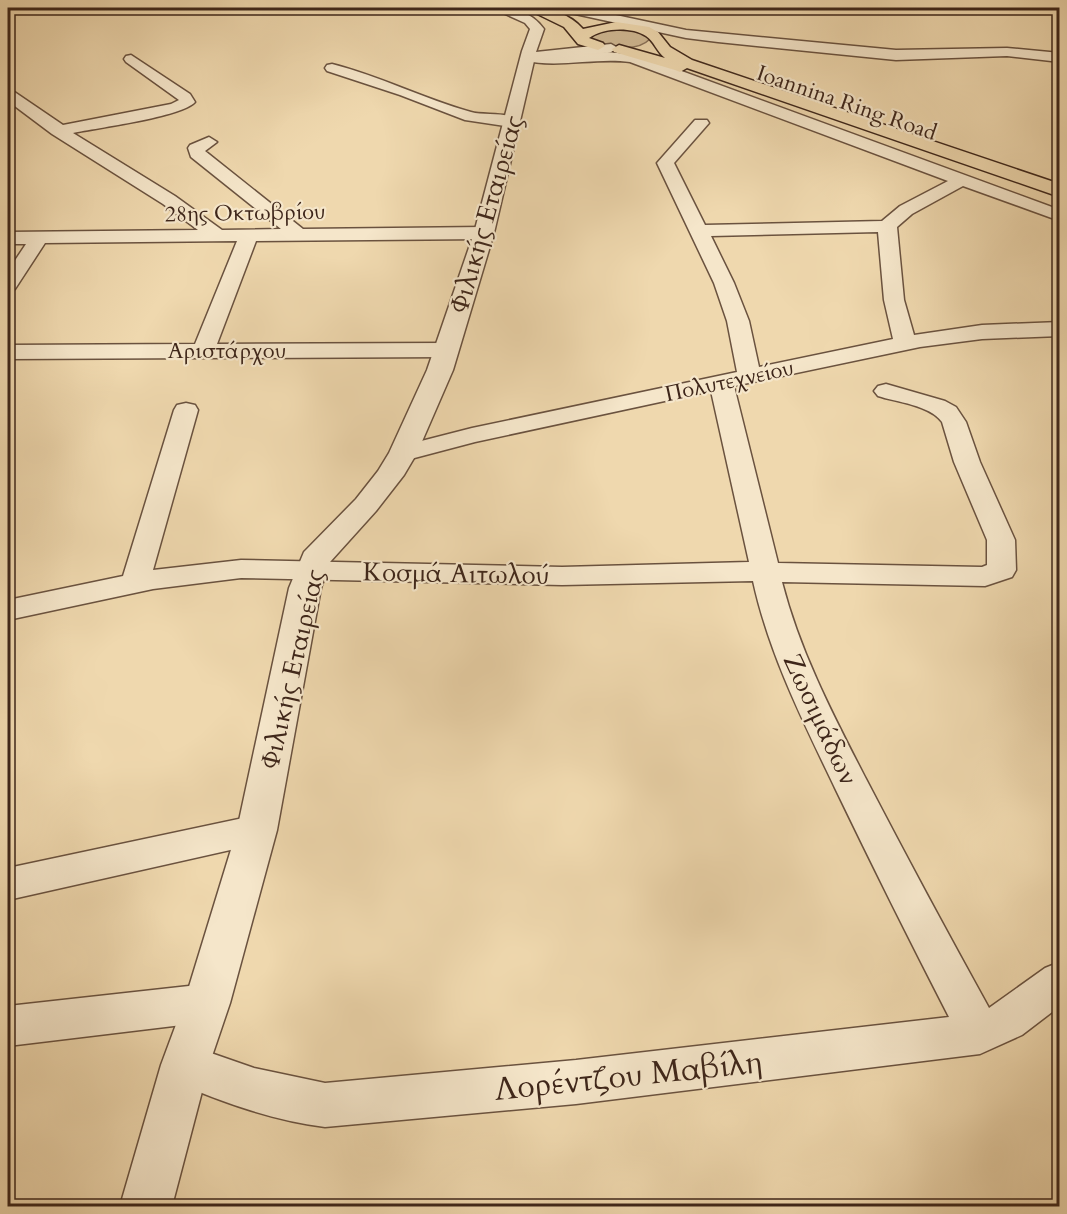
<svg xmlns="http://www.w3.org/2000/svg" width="1067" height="1214" font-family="Cardo,serif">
<rect width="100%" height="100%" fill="#efd8ae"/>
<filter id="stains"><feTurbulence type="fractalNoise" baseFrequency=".00333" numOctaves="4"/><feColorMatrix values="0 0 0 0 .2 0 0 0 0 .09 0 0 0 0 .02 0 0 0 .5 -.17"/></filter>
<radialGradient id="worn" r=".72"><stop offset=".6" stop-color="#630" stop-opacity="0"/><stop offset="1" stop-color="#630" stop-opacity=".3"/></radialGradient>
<path fill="#d1ba95" stroke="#887058" stroke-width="1.5" d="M619,29L644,33L650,39C635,54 607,46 589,39L594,33Z"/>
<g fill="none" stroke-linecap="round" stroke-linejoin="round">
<g stroke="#6a523f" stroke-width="3">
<path id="minor" d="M607,52L638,55L1060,210V221L963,186L912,214L897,227L904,300L914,335L982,325L1060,322V336L982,339L920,347L734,386L778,563L982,567L987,565V540L954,462L942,422C930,405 896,402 878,396L874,391L878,386L886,384L945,401L956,407L966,422L980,462L1015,540L1016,570L1012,577L985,586L782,582C800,652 833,715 866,779C906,856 947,932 989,1008L1045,968L1060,962V1006L1022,1035L980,1054L576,1104L325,1127C270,1120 220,1101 170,1080L163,1065L170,1050L185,1044L254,1068L325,1083L576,1060L949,1017C910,941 872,865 835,788C803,721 769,654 753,581L562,585L241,578L153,589L8,620V600L123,576L174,410L177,405L186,403L195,405L198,410L153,570L241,560L562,567L749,562L711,391L475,442L403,461L394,458L390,453L394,448L472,428L737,372L727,321L714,283L657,163L695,120H707L709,123L674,163L705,225L882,221L900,206L948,181L630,62C595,57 558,69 523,60L521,57L528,53L555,55ZM878,232L884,300L893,339L759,367L749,321L734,283L711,236Z
M131,55L190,94L195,102C182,117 96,128 73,133L175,196L222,230L281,229L191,157L188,148L190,145L209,137L217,142L205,151L303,229L484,227L491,229L493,233L491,237L484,239L256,241L217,344L447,343L455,345L458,350L455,355L447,357L8,359V345L195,344L237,241L45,243L15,289L8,291V271L26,244H8V232L198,230L163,204L52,134L8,101V90L13,91L63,125L171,104L179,100L126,62L124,59L126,56Z
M332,64C380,76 424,99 471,112C485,116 511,111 520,122L512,127L465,120L400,95L327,71L325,68L327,65Z
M257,815L270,819L275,830L270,841L8,900V868Z
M207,984L222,989L228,1003L222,1017L207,1022L8,1046V1006Z"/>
</g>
<g stroke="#6a523f" stroke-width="3">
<path id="tertiary" d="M492,8C512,6 532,12 544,29L536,52L611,44L618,48L611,52L534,61L494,233L453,370L417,453L404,475L376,511L330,562L321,588L277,830L230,1003L209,1065L172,1206H120L161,1065L184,1003L237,830L289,588L304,552L356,499L378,471L389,453L427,370L474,233L522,51L530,29L525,23Z
M559,8H583L686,30L896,50L1007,48L1060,53V62L1007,56L896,60L718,42L686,38L566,12Z"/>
</g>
<g stroke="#3e261a" stroke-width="3">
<path id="trunk" d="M525,8C546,6 569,13 583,29L616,22L649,27L658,32L670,47L692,60L1060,184V197L687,68L680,72L675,70L614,52L612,49L619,45L665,58C657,52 654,41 646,36C631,26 602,28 589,38L603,43L605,46L598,50L578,44L564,27Z"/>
</g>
<use href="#minor" fill="#f5e6ca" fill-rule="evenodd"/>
<use href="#tertiary" fill="#f5e6ca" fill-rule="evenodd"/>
<use href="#trunk" fill="#efd8ae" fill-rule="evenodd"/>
</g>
<g text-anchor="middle" stroke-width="4.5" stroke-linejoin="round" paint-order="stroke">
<g font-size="22" fill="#3e261a" stroke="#f5e6ca">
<text transform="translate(847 102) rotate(19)" y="8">Ioannina Ring Road</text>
<text transform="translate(245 212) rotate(-1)" y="8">28ης Οκτωβρίου</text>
<text x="227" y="358">Αριστάρχου</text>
<text transform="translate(729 380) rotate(-12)" y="8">Πολυτεχνείου</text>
</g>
<g font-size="26" fill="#3e261a" stroke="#f5e6ca">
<text transform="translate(486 214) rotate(-74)" y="9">Φιλικής Εταιρείας</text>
<text transform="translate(456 573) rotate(1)" y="9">Κοσμά Αιτωλού</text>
<text transform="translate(292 669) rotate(-77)" y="9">Φιλικής Εταιρείας</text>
<text transform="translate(821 719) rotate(65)" y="9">Ζωσιμάδων</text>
</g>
<g font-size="32" fill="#3e261a" stroke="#f5e6ca">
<text transform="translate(628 1075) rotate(-6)" y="11">Λορέντζου Μαβίλη</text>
</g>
</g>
<rect width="1067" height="1214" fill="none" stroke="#efd8ae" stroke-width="30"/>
<rect x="9" y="9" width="1049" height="1196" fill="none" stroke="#3e261a" stroke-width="3"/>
<rect x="15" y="15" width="1037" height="1184" fill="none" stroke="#3e261a" stroke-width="1.5"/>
<rect width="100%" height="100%" filter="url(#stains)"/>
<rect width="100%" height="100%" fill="url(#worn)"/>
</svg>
